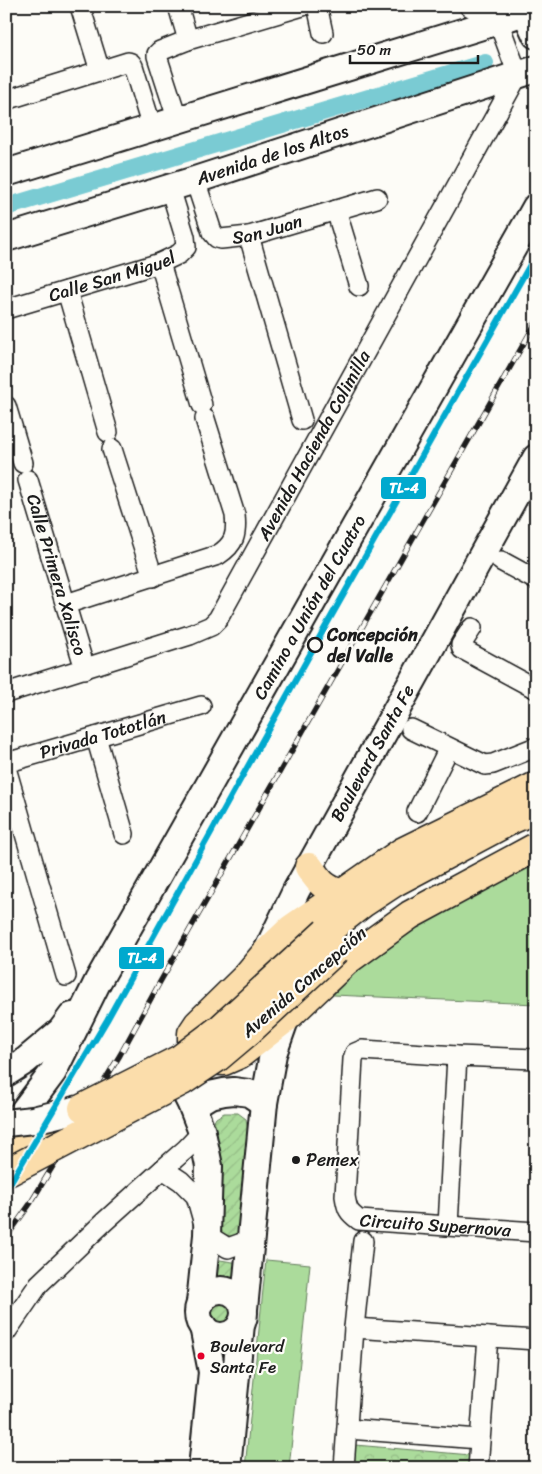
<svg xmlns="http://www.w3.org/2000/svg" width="542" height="1474" font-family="Sriracha,sans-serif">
<defs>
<pattern id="park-crowns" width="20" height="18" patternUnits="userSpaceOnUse" patternTransform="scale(1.25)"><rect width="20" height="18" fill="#abdb9b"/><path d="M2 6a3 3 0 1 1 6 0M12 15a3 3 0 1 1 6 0" fill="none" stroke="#93bb85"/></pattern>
<pattern id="garden-furrows" width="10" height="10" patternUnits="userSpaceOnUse" patternTransform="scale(1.25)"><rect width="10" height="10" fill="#abdb9b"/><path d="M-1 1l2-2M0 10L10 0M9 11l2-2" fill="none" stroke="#93bb85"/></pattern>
</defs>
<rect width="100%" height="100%" fill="#fdfcf7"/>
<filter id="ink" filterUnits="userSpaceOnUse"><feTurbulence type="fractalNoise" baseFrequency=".02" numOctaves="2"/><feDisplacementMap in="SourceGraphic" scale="10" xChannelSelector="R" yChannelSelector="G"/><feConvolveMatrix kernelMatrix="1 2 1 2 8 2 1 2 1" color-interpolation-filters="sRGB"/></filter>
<g filter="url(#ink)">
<path fill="#abdb9b" stroke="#647c5c" d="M536,863V1004L333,995L369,960L419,925Z
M266,1260L310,1264L289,1468H245Z"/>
<path fill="url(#park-crowns)" stroke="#647c5c" d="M355,1445L471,1455L470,1468H353Z"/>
<path fill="url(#garden-furrows)" stroke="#647c5c" d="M224,1113H238L246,1119L251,1152L243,1228C233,1240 225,1238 216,1226L212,1125L216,1118Z
M214,1259L239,1263L236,1284L224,1278L212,1277Z
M224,1296L229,1298L237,1306L231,1326C221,1331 215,1328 208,1321L206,1306L214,1298Z"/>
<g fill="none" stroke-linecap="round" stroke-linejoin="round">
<path stroke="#7acbd3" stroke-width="18" d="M6,207L485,63"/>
<g stroke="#1c1c1c" stroke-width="22">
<g id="street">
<path d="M80,6L100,71"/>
<path d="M178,6L188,40"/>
<path d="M316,6L318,10L323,33"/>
<path d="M6,100L128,62L131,63L133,66L152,128"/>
<path d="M178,121L157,56V54L160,51L188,40L303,6"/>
<path id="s1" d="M195,180L212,232L217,238L221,239L249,236L377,198"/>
<path d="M336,210L359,286"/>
<path d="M249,236L302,420"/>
<path d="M160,263L202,405"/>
<path d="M67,291L108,432"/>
<path id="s2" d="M6,309L160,263L179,254L186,247L185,237L170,188"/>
<path d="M6,406L23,463"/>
<path d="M112,449L153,577"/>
<path id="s3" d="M28,480L85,669"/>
<path d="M501,561L536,580"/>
<path d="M66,604L218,555C235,544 237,534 235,515L205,419"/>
<path d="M472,628L461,645L462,649L536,689"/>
<path id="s4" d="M6,693L190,635L211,626L218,619L518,75L498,21L469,6"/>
<path d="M411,729L485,765L493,764L536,747"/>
<path d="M96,737L124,834"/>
<path id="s5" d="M6,763L201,706"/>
<path d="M6,768L66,976"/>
<path d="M417,812L449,748"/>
<path id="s6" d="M536,1059L457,1056L362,1050L355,1053L353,1059L345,1196C347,1209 348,1212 359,1220L536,1232"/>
<path d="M163,1169L181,1181L196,1196L207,1235L228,1248L250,1240"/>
<path d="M448,1226L457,1056"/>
<path d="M354,1328L536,1340"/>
<path d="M6,1332L39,1284L104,1222L163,1169L186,1149L202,1132"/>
<path d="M348,1429L479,1439"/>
<path d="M344,1468L354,1328L363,1241"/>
<path d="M478,1468L488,1337"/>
</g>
</g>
<g stroke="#1c1c1c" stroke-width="30">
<g id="secondary">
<path d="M525,11L536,35"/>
<path d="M6,173L498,21L536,8"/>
<path id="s7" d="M6,238L195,180L536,69"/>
<path id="s8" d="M268,949L296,891L536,458"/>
<path d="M180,1061L179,1066L182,1086L192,1106L202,1132L209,1166L207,1235L200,1303"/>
<path d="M6,1073L25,1061L61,1031L72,1016"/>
<path d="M192,1106L210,1095L224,1092L234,1091L249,1093L264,1103"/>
<path id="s9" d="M8,1132L53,1072L98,981L536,207"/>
<circle cx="221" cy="1313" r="23"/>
<path d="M244,1309L264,1103L273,1054L289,1009"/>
<path d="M202,1468L212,1372L203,1326"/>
<path d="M227,1468L241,1324"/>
</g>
</g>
<g stroke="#1c1c1c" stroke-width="31">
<path id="primary" d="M536,786L402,852L291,929L266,953L245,978L198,1024L192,1033V1046L200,1056L209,1060L224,1061L240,1054L285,1019L345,962L410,915L536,847
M309,867C320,883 323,887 341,894
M326,932L363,903L395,882L513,819L536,809
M6,1151L73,1114"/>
</g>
<use href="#street" stroke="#fdfcf7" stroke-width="19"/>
<use href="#secondary" stroke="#fdfcf7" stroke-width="26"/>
<use href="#primary" stroke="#fbddab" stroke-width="28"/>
<g stroke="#1c1c1c" stroke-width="5.5">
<path id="rail" d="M6,1238L30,1204L120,1055L160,982L536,322"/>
</g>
<use href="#rail" stroke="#fdfcf7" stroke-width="4" stroke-dasharray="11" stroke-linecap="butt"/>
<g stroke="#1c1c1c" stroke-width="30" stroke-linecap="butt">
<path id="secondary-bridge" d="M6,1123L33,1120L83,1108"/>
</g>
<g stroke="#1c1c1c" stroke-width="31" stroke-linecap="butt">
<path id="primary-bridge" d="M83,1108L180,1059L220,1029L326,932
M6,1173L182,1081L218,1057L250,1030L337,949"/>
</g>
<use href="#secondary-bridge" stroke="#fdfcf7" stroke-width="26"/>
<use href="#primary-bridge" stroke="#fbddab" stroke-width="28"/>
<g stroke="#fdfcf7" stroke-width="10">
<path id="rail-1" d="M6,1190L107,1020L314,647L536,254"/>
</g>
<use href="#rail-1" stroke="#00a9ce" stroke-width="6"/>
</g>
</g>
<circle fill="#fdfcf7" stroke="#1c1c1c" stroke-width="2.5" cx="315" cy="645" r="7"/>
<circle fill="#1c1c1c" stroke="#fdfcf7" stroke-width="2" cx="296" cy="1160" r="5"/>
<circle fill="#e4002b" stroke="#fdfcf7" stroke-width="2" cx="201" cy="1356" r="4.5"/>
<g text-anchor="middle" stroke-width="4.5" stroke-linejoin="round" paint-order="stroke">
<g font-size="17" fill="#1c1c1c" stroke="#fdfcf7" text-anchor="start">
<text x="210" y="1352">Boulevard<tspan x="210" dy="21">Santa Fe</tspan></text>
</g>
<g font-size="18" fill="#1c1c1c" stroke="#fdfcf7">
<text dy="6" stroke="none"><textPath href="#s7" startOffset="279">Avenida de los Altos</textPath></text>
<text dy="6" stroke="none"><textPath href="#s1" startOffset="114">San Juan</textPath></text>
<text dy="6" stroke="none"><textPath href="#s2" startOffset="111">Calle San Miguel</textPath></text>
<text dy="6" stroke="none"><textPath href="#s4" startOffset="424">Avenida Hacienda Colimilla</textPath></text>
<text dy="6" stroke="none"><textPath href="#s3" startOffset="99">Calle Primera Xalisco</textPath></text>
<text dy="6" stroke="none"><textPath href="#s9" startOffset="606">Camino a Unión del Cuatro</textPath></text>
<text dy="6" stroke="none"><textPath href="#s5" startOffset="101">Privada Tototlán</textPath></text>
<text dy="6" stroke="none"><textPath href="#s8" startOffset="222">Boulevard Santa Fe</textPath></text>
<text transform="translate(304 982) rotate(-41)" y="6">Avenida Concepción</text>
<text dy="6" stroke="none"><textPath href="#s6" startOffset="431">Circuito Supernova</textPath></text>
</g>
<g font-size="18" font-weight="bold" fill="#1c1c1c" stroke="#fdfcf7" text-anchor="start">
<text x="327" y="641">Concepción<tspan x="327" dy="21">del Valle</tspan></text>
</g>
<g font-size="18" fill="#1c1c1c" stroke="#fdfcf7" text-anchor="start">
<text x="306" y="1166">Pemex</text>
</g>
</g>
<g stroke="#fdfcf7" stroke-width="2">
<rect x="380" y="476" width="47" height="24" rx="5" fill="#00a9ce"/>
<rect x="118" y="946" width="47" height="24" rx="5" fill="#00a9ce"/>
</g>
<g font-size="14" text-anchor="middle" font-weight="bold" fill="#fff">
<text x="404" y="493">TL-4</text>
<text x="142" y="963">TL-4</text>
</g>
<rect width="542" height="1474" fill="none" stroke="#fdfcf7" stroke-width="25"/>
<rect x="12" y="12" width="517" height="1449" fill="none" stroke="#1c1c1c" stroke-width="2" filter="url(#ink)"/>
<path d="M350 55v8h128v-8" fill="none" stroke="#1c1c1c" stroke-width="2.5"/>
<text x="357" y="55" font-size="15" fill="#1c1c1c" stroke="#fdfcf7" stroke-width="4" paint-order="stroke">50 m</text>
</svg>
